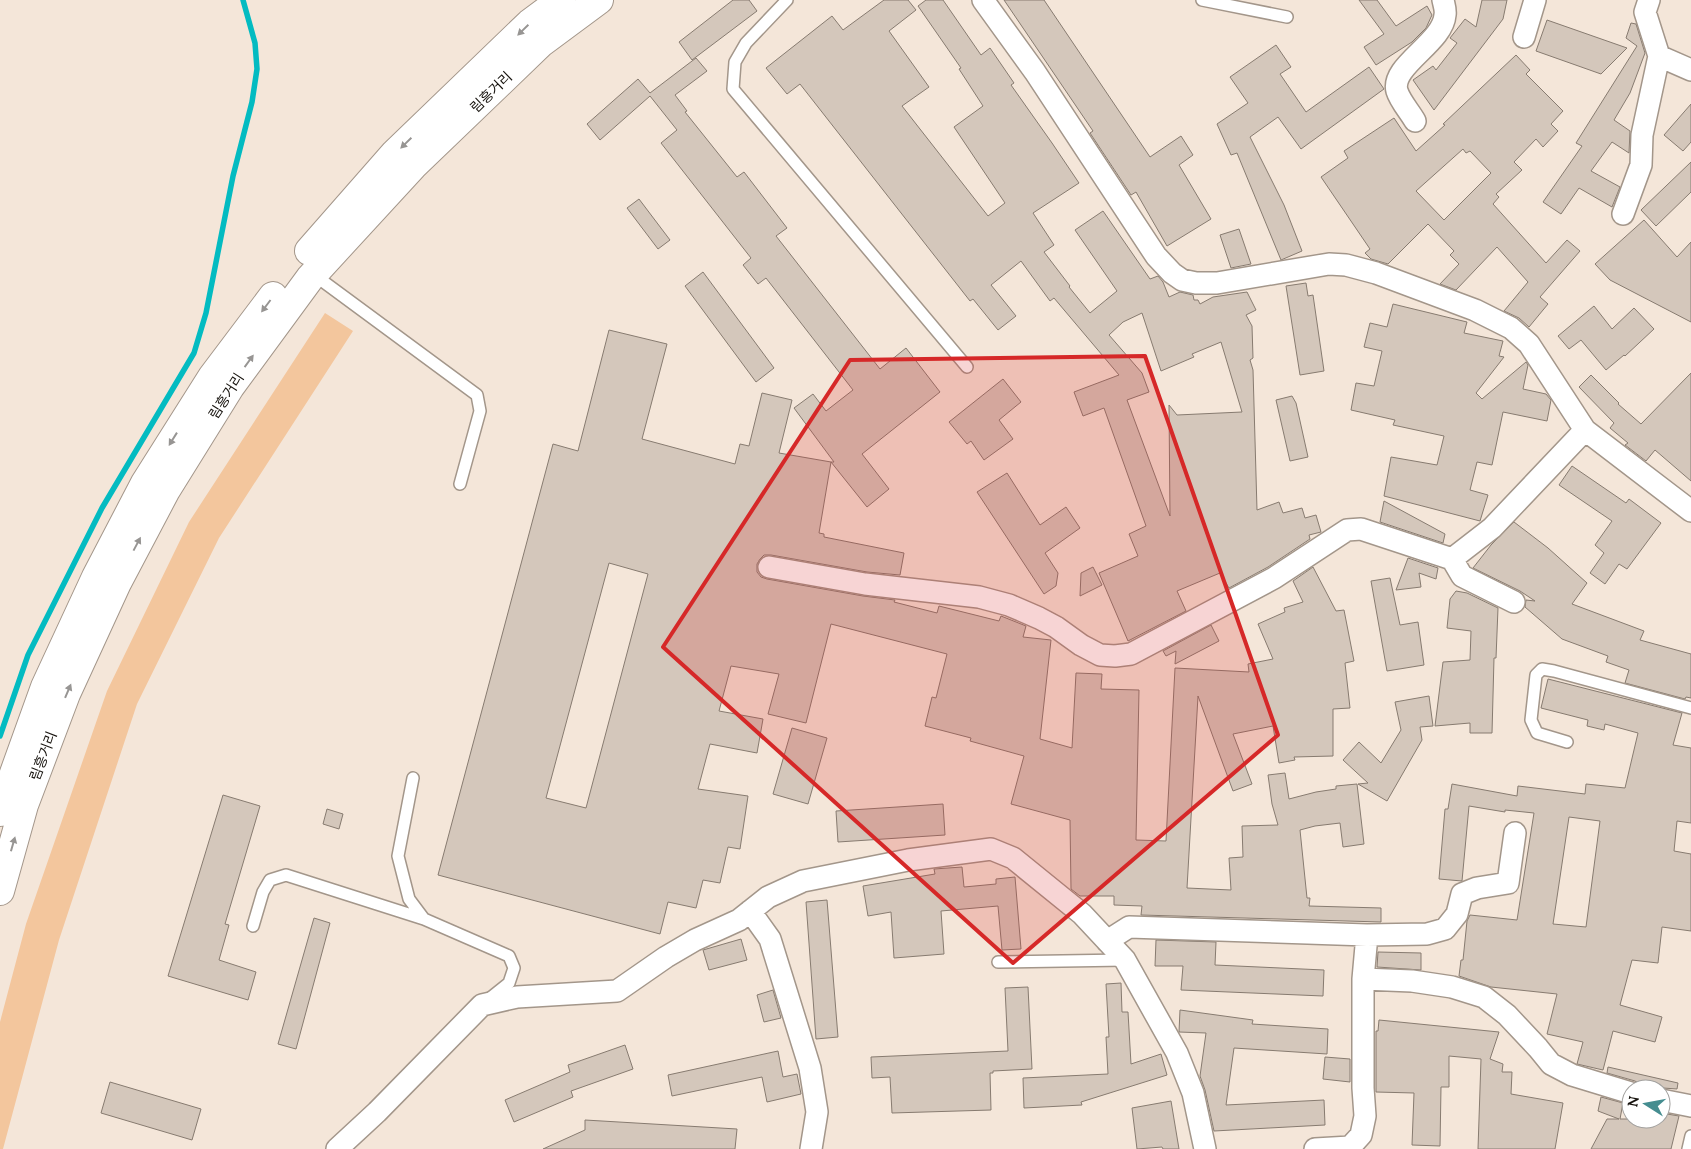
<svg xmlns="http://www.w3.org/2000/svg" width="1691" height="1149" font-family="Lora,'Noto Sans KR',serif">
<rect width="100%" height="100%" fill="#f4e6d9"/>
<path fill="#f3c69d" d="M325,313L353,331L219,538L137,704L59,940L3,1149H0V1022L26,924L107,691L189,522Z"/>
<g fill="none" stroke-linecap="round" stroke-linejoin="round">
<path stroke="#03bbc1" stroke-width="5.5" d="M0,736L28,655L102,508L194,353L206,313L233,176L252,102L257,69L255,43L243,0"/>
</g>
<path fill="#d4c7bb" stroke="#877b70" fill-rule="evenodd" d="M733,0H749L757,11L692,60L679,42Z
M884,0H908L916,10L889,31L929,87L902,106L988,216L1005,203L954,127L983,106L959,69L961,68L918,6L926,0H943L981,55L990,48L1014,83L1011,85L1052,143L1079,183L1033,213L1054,245L1044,252L1070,286L1069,287L1090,313L1117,291L1075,230L1103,211L1150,279L1158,276L1163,282L1169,297L1180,292L1193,295L1194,300H1198L1200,304L1213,297L1247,292L1256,310L1246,315L1252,326L1253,358L1250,360L1253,370L1257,510L1279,502L1283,513L1302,508L1305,518L1316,515L1321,532L1309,535L1310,539L1268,567L1229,588L1220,573L1177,591L1186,611L1128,641L1099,573L1138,556L1129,534L1146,526L1104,408L1083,416L1074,392L1119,375L1054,298L1050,301L1021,261L991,285L1016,316L998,330L973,299L970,301L800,84L787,94L766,68L832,16L843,30ZM1142,313L1161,371L1194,357L1192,354L1221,342L1242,412L1177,415L1169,405L1170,516L1127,400L1149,392L1142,373L1109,335L1123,322Z
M1004,0H1044L1150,157L1181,136L1193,155L1179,165L1211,219L1167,246L1136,192L1131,195L1090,133L1093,131Z
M1359,0H1377L1396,26L1427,6L1432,15L1426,28L1412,42L1376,65L1364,47L1384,34Z
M1482,0H1507L1503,19L1434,110L1413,80L1433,66L1436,70L1457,43L1450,38L1465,19L1476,27Z
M1547,20L1627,48L1601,74L1536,51Z
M1631,23L1636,24L1645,53L1630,93L1614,120L1630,131L1629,153L1612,142L1591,171L1620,187L1612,207L1579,188L1561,214L1543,202L1582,146L1576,143L1637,46L1626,38Z
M1276,45L1291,67L1280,74L1306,112L1369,67L1384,89L1301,149L1278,117L1250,137L1284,205L1302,251L1281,260L1237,153L1231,155L1217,124L1248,103L1230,77Z
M1516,55L1530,70L1526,74L1563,111L1551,124L1558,131L1543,147L1536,139L1514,162L1522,170L1496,194L1499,197L1493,204L1546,263L1567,240L1580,251L1540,297L1548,304L1529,327L1519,318L1504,311L1528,282L1497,247L1456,290L1440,284L1459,264L1450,255L1454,251L1428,224L1388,264L1371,259L1365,253L1370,249L1321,177L1348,158L1344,151L1394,118L1416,151L1445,125L1443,124ZM1463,149L1466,153L1470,151L1491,173L1444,220L1416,191Z
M696,58L707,71L675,95L687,111L685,112L737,177L744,172L787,228L776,236L880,369L906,348L940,392L862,454L889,489L867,507L831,462H834L794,408L813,394L826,411L853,390L766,278L758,284L743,265L751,258L661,143L677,130L650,96L600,140L587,124L638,79L650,93Z
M1691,104V142L1683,151L1664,135Z
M1691,162V192L1656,226L1641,210Z
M639,199L670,240L658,249L627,208Z
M1644,220L1677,257L1691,242V322L1610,280L1595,264Z
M1239,229L1251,264L1231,268L1220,235Z
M703,272L774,368L756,382L685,286Z
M1306,283L1308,296L1313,295L1324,371L1300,375L1286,286Z
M1393,304L1467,322L1464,333L1503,341L1499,356L1504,357L1476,393L1482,399L1526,362L1528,365L1523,389L1546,394L1551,400L1547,421L1503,412L1492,465L1477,462L1470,490L1488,495L1480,521L1384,496L1391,457L1437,465L1444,436L1393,425L1395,420L1351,410L1356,383L1374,386L1382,351L1364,347L1370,323L1387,327Z
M1594,306L1612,329L1634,308L1654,329L1625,356L1624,355L1606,370L1581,340L1569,349L1558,336Z
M609,330L667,344L642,439L735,464L740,444L749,446L762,393L792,400L779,453L831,462L819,533L824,534V537L904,553L900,575L867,572L771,555H764L760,559L757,564V572L761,577L767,579L863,596L895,600L894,602L937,613L939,606L999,621L1001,616L1026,626L1023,637L1051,640L1040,739L1072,748L1076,673L1102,674L1101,689L1139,690L1136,840L1166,841L1175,668L1249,672L1248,664L1273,659L1258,624L1285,612L1284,608L1303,602L1293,581L1313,567L1336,611L1344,610L1354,661L1345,663L1350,708L1333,709V756L1294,757L1295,760L1279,763L1273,726L1233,734L1252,784L1233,791L1198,696L1187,888L1231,890L1229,858L1243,857L1242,826L1278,825L1272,804L1268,775L1285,773L1289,799L1316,792L1336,789V786L1357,784L1364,844L1343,847L1340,823L1315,826L1300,830L1307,898H1310L1309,906L1381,908V922L1141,915L1142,906L1114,905V896H1080L1071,889L1070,820L1011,804L1024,756L970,741L971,738L925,726L932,697L936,698L947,654L831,624L806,723L768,714L779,674L731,666L719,711L763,719L757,753L710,744L698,789L748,796L740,849L728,847L720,883L703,880L696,908L668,902L660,934L438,875L553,444L578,451ZM609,563L648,574L586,808L546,798Z
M1691,373V481L1655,450L1646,461L1625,445L1628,443L1610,428L1614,423L1579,387L1591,375L1619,403L1618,404L1641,424Z
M1003,379L1021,402L999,420L1013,439L984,460L971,441L967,444L949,422Z
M1292,396L1296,403L1308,457L1290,461L1276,400Z
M1572,466L1626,503L1629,499L1661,523L1627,569L1619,564L1605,584L1590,573L1604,553L1595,545L1612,521L1559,485Z
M1007,473L1040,525L1066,507L1080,528L1045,553L1058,573L1056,586L1044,594L977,492Z
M1384,501L1445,534L1443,543L1380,522Z
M1514,522L1548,548L1587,583L1572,604L1644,631L1640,640L1691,654V698L1686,697L1685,699L1625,683L1629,670L1606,662L1608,656L1562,639L1525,607L1526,600L1535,601L1520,591L1473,568L1491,545Z
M1408,558L1438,568L1436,579L1419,573L1421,587L1396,590Z
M1093,567L1102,585L1080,596L1081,573Z
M1390,578L1400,625L1418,622L1424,665L1387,671L1371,581Z
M1456,591L1467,593L1498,608L1496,658H1494L1492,733H1470V723L1435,726L1443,662L1470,660L1471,631L1447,628L1450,599Z
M1211,625L1219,641L1175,664L1176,651L1166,656L1163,651Z
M1548,679L1682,713L1673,745L1691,748V823L1677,821L1674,851L1691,854V931L1662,927L1658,963L1632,960L1620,1005L1662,1017L1655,1042L1613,1031L1603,1070L1577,1064L1583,1042L1547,1034L1557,994L1491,987L1459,976L1461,960H1463L1467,921L1470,915L1517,920L1534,813L1505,810V812L1469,806L1462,881L1439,879L1445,809H1448L1452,784L1517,796L1518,786L1585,794L1586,784L1625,788L1638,733L1605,724L1604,730L1587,726L1588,720L1541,708ZM1569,817L1600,821L1586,927L1553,924Z
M1429,696L1433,726L1420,727L1422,740L1387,801L1358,784L1368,783L1343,760L1359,742L1381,763L1401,730L1395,702Z
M792,728L827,738L808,804L773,794Z
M223,795L260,806L225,924L229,925L219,960L256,972L248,1000L168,976Z
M943,804L945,835L838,842L836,811Z
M327,809L343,814L339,829L323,824Z
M962,867L964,887L996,884V879L1015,877L1021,949L1002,950L998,906L941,911L944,954L894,958L891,912L868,916L863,886L935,874L934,869Z
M827,900L838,1037L816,1039L806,902Z
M314,918L330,923L296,1049L278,1044Z
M741,939L747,960L709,970L703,950Z
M1156,940L1216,942L1215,965L1324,970L1323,996L1181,990L1183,966H1155Z
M1378,952L1421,953V970L1377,967Z
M1121,983L1122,1012H1128L1131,1064L1161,1054L1167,1075L1081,1102L1082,1105L1024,1108L1023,1078L1108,1074L1106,1037H1109L1106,984Z
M1028,987L1032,1069L993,1071V1073H990L991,1110L892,1113L890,1077L872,1078L871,1057L1008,1051L1005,988Z
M773,990L781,1018L764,1022L757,995Z
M1180,1010L1253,1020L1252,1024L1328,1029L1327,1054L1234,1048L1226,1105L1324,1100L1325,1125L1214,1131L1205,1090L1200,1076L1206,1033L1179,1032Z
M1379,1020L1499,1032L1490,1059L1503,1064L1502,1072H1512L1511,1094L1563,1103L1555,1149H1478L1481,1059L1449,1056V1087H1441L1440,1146L1412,1145L1414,1093L1376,1092V1031H1378Z
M625,1045L633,1069L571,1091L573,1097L514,1122L505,1100L570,1072L568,1065Z
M778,1051L783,1077L797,1074L801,1094L767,1102L762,1077L672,1096L668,1075Z
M1325,1057L1350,1059V1082L1323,1079Z
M1608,1067L1678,1083L1677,1089L1663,1088L1643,1089L1640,1084L1635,1081L1607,1073Z
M110,1082L201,1109L192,1140L101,1113Z
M1601,1097L1623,1103L1620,1119H1661V1113L1679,1116L1671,1149H1591L1607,1119H1619L1598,1111Z
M1171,1101L1179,1149H1163L1162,1147L1137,1149L1132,1108Z
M585,1120L737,1129L735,1149H543L585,1130Z"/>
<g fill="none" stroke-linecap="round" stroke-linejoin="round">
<g stroke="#a3968a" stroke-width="14">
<path id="service" d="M787,0L746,43L735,62L733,89L967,367
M1202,0L1287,17
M313,274L477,395L480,411L460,484
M1567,742L1537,733L1531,720L1536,675L1542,669L1554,671L1691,708
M413,778L398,856L409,899L424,919L509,956L514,968L509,983L489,999
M253,926L263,892L270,880L286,875L424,919
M998,962L1125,960
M1688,1149L1691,1136"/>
</g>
<g stroke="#a3968a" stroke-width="24">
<path id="minor" d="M983,0L1035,72L1156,256L1172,273L1182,280L1196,283H1217L1329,264L1346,265L1376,273L1475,310L1511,328L1529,344L1585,430L1691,511
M1524,37L1535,0
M1659,56L1691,70
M1415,121C1410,112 1400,101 1397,91C1390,66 1443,43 1445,15C1446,10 1444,5 1443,0
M1623,214L1641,165L1642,135L1659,56L1645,12L1649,0
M1452,559L1492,528L1585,430
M769,567L865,584L979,597L1009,605L1039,618L1056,627L1081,645L1100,655L1115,656L1131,654L1274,578L1347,530L1361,529L1452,559L1462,576L1514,602
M750,911L770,939L810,1068L817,1112L811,1149
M1107,941L1129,927L1367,935L1427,934L1445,929L1457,914L1462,894L1477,888L1508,883L1515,833
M1363,979L1412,981L1452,987L1484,997L1507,1015L1538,1048L1551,1064L1572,1075L1631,1093
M1661,1100L1691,1106
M337,1149L377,1112L482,1005L517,997L617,991L666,957L695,940L739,920L768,897L803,881L908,860L991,849L1013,858L1082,914L1125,960L1177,1053L1193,1093L1205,1149
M1315,1149L1350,1147L1361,1135L1365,1116L1363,1088V979L1367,935"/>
</g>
<g stroke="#a3968a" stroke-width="30">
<path id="primary" d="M309,251L395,153L530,23L561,0
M0,812L45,687L96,577L145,483L212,377L273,296
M0,891L24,805L66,694L117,583L166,490L230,387L310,278L413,166L541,43L599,0"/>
</g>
<use href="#service" stroke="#fff" stroke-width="11"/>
<use href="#minor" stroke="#fff" stroke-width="21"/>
<use href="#primary" stroke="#fff" stroke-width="28"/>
</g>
<defs><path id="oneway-solid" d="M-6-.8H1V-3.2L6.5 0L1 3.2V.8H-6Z" transform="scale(1.25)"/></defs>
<g fill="#979593">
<use href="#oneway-solid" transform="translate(523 30) rotate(136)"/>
<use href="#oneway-solid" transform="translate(406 143) rotate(136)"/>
<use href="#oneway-solid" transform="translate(266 306) rotate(127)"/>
<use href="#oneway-solid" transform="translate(249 361) rotate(-54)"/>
<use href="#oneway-solid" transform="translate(173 439) rotate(122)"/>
<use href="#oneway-solid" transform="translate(137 544) rotate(-62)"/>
<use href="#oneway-solid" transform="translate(68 691) rotate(-67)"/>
<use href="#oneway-solid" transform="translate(13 844) rotate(-74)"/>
</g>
<path fill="#d62828" fill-opacity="0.2" stroke="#d62828" stroke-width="4" stroke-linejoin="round" d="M1145,356L1278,735L1013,963L663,647L850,360Z"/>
<g text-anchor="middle" stroke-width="4" stroke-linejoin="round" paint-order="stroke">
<g font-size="14" fill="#17130e" stroke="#fff">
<text transform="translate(491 92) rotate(-44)" y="5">림흥거리</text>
<text transform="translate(226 396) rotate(-57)" y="5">림흥거리</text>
<text transform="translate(43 756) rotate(-69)" y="5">림흥거리</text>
</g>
</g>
<g transform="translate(1646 1104) rotate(281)"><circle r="24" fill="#ffffff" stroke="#a2a19f"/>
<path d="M0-4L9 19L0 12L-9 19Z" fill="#458d90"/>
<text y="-8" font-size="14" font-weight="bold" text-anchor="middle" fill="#17130e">N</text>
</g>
</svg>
